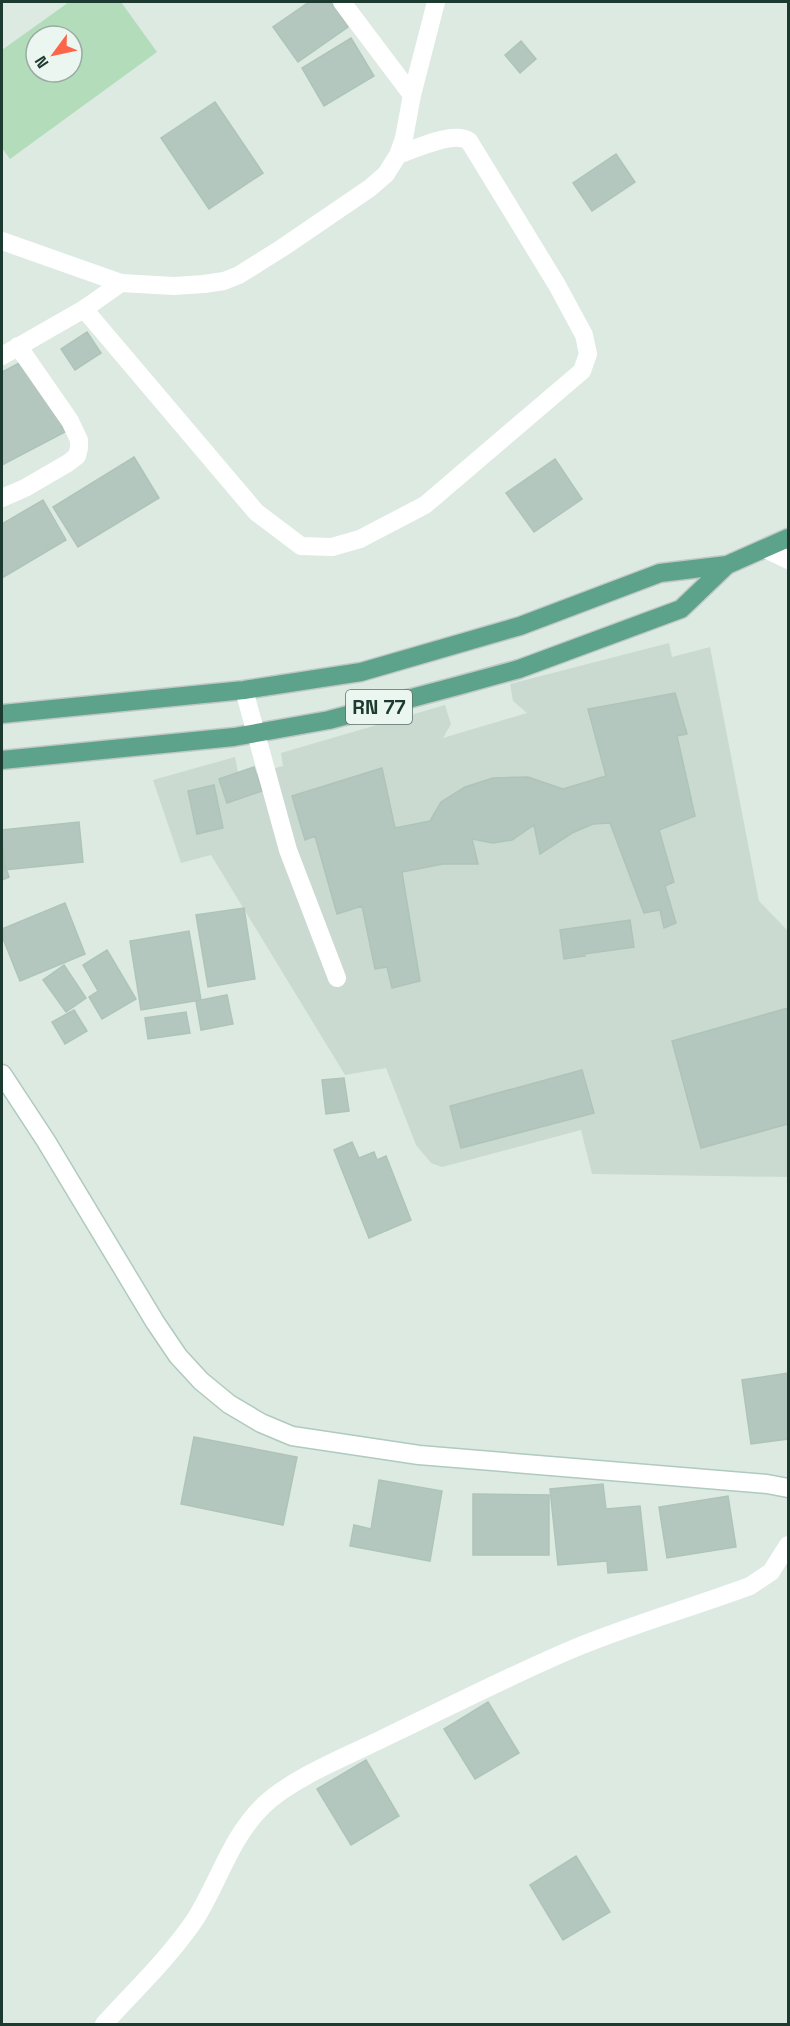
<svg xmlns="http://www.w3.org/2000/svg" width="790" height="2026" font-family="'Space Grotesk',sans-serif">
<rect width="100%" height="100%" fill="#dceae2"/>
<path fill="#cadad1" d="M669,643L672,657L710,647L759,901L788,931V1177L592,1174L581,1130L442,1167L431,1163L416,1145L386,1068L345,1075L211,855L181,863L153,780L235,757L239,778L283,766L281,753L445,705L451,724L443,738L527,713L513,701L510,684Z"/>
<path fill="#b3ddba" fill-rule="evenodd" d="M69,2H121L157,52L10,159L2,148V50ZM36,36H72V72H36Z"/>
<path fill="#b4c7be" stroke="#aec4b9" stroke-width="1.5" d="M309,2H331L348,27L298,62L273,27Z
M351,38L374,76L324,106L302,68Z
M521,41L536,59L520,73L505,55Z
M215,102L263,173L209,209L161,138Z
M616,154L635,182L592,211L573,183Z
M87,332L101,353L75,370L61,349Z
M27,359L65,432L2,465V372Z
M134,457L159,498L78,547L53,507Z
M555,459L582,499L534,532L506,493Z
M43,500L66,540L2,578V524Z
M675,693L687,734L677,736L695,816L659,830L674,882L665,886L676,923L664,928L660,910L644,913L610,823L593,824L572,833L540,854L534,825L512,840L493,843L472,839L478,864H443L402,872L420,981L392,988L387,967L375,969L362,906L337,914L315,836L305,840L292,796L382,768L395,828L430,821L441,802L465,787L493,778L528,777L563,789L606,776L588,709Z
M254,767L262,791L227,803L219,779Z
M214,785L223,828L197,834L188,791Z
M79,822L83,862L4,870L2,830Z
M2,856L9,877L2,880Z
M65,903L85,954L20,981L2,936V929Z
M244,908L255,979L208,987L196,915Z
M630,920L634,947L584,954L585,956L564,959L560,930Z
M189,931L201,1000L141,1010L130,941Z
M107,950L136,999L102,1019L89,997L98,991L83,965Z
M64,965L86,998L66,1012L43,980Z
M227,995L233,1024L201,1030L196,1001Z
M788,1008V1124L701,1148L672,1041Z
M74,1010L87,1031L65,1044L52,1022Z
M186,1012L190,1033L148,1039L145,1018Z
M582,1070L594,1113L461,1148L450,1106Z
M344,1078L349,1111L326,1114L322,1080Z
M352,1142L359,1158L374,1152L377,1160L386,1156L411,1220L369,1238L334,1150Z
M788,1373V1439L751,1444L742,1380Z
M194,1437L297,1457L283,1525L181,1504Z
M379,1480L442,1491L430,1561L350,1546L354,1525L371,1529Z
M603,1484L606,1509L640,1506L647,1570L608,1573L607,1561L558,1565L550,1489Z
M473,1494L549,1495V1555H473Z
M728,1496L736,1547L667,1558L659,1507Z
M488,1702L519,1753L475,1779L444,1729Z
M366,1760L399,1816L351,1845L317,1789Z
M576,1856L610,1912L563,1940L530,1885Z"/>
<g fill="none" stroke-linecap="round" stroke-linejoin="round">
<g stroke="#afcabe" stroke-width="21">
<path id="secondary" d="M2,1074L46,1141L155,1322L178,1356L201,1381L229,1404L261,1423L292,1436L419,1455L767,1484L788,1488"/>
</g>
<g stroke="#c0c8c5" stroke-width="21">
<path id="primary" d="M2,714L244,690L361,672L520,626L660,573L727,565L788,538
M2,760L234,737L329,720L457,686L519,669L681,609L727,565"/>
</g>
<path stroke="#fff" stroke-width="18" d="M244,690L288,850L337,978"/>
<path stroke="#fff" stroke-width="18" d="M342,2L412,95
M2,241L121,283L174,286L204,284L224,281L239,275L282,248L370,188L386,174L398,155L404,138L412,95L436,2
M84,309L256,512L301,546L332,547L360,539L425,505L582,371L588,354L584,335L557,285L469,141C454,130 415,149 398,155
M2,356L84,309L121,283
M2,498L25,488L68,463L77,456L79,448V440L70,421L18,346
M765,549L788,560
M104,2024C135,1990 170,1957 196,1918C219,1881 231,1837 263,1806C291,1778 350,1755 386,1737C449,1707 511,1675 575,1648C631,1625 693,1607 750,1586L771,1572L788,1545"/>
<use href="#secondary" stroke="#fff" stroke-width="18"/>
<use href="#primary" stroke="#5da38b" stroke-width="18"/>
</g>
<g text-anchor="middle" stroke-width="4.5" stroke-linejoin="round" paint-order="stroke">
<rect fill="#ecf6f1" stroke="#5b726a" stroke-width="1.5" x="346" y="690" width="66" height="34" rx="4.5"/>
<g font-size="20" font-weight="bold" fill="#1d3a30">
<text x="379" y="714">RN 77</text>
</g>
</g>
<rect width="790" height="2026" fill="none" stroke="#1d3a30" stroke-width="6"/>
<g transform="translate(54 54) rotate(237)"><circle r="28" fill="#ecf6f1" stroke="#99aba4" stroke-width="1.5"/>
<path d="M0-4.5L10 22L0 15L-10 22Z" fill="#fc6547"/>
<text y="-9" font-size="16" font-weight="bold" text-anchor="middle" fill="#1d3a30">N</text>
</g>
</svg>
